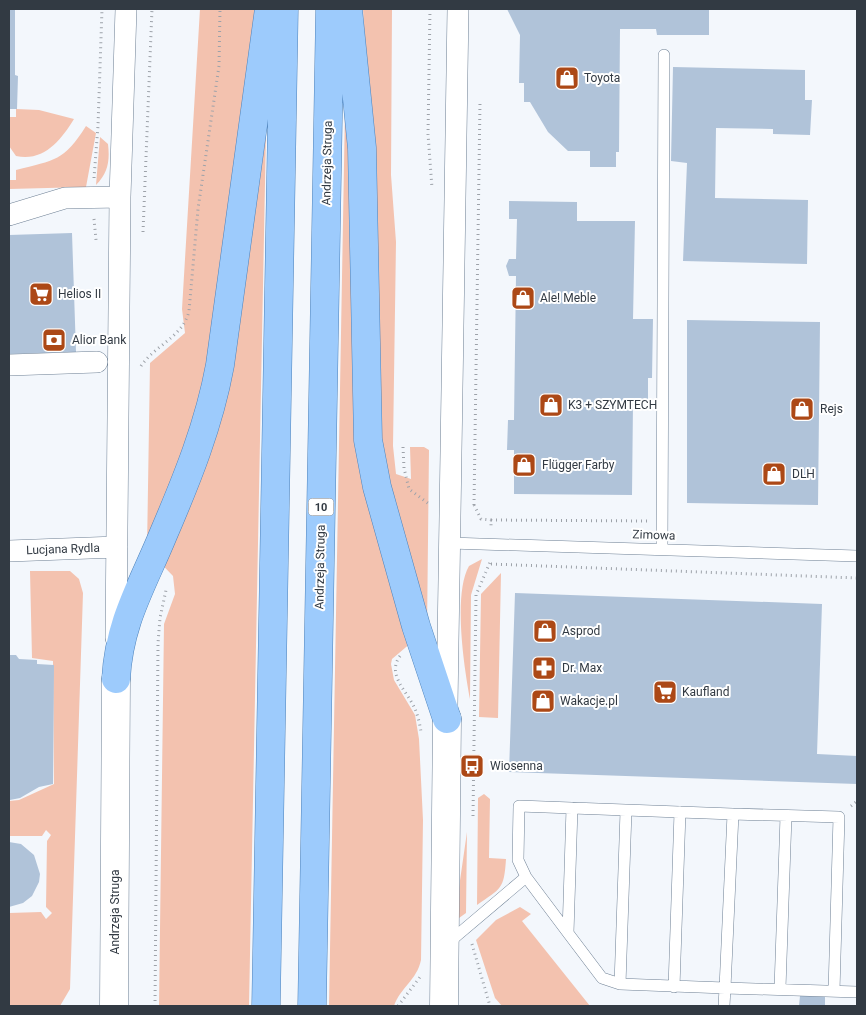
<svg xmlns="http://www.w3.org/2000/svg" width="866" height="1015" font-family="Roboto,sans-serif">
<rect width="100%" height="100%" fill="#f3f7fc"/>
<path fill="#f3c2af" d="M200,9H256L266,132L249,1006H159L164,624L175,594L173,576L147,549L150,363L185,333L182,309Z
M363,9H392L391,175L396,242L393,446L396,474L411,479L410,447H424L429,450L427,631L378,447L370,147Z
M349,107L357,385L412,642L392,659L391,664L394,680L415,715L419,739L423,820L421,960C417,980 400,988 394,1006H329L345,109Z
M16,109L39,110L74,119C61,140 44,162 16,156L9,146V117H16Z
M86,126L96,133L86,187L9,189V180H16V170C55,160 64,161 86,126Z
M100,137L108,144C110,161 108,173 96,185Z
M482,559L471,595L470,699C464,667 453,594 469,566Z
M30,571H70L79,579L83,593L70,989L60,1006H9V913L41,912L46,919L52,913L46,907L47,841L51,835L46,830L42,836H9V801L19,800L54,784L53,661L32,658Z
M501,573L498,718L479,717L481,594Z
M484,794L490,799L489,858L506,859C504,890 501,888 477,905L478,798Z
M467,832L466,913L459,918L455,915Z
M520,907L531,914L522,921L590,1006H502L495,998L476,940L496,920Z"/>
<path fill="#b0c3d9" d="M9,9H15V75L18,76L17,109H9Z
M507,9H709V35H657L656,29H620L619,152H616V167H590V151H568L548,132L530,102H524V83H519L520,35Z
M673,67L805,70V100H812L810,135L773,134V129L716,128L715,198L808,200L807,264L683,261L687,163L671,161Z
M509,201L577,202V221H635L633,319H653L652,378H648V403H633L632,495L514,494V450H507L508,420H514L516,276H509L506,266L509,259H516L517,219H509Z
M72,233L76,352L9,354V235Z
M687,320L820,322L818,505L687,503Z
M515,593L822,604L817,754L857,756V784L509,772Z
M9,655H16L19,659L37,660V664L54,665L53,784L39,787L20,798L10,800Z
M9,842L21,844L34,855L40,874L39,882L32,896L23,903L9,907Z
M800,996H825V1006H799Z"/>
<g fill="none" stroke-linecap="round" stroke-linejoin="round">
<g stroke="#6f8195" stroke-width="12">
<path id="lane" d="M450,543L857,556
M662,549L664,55
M572,808L733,814L725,988L857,992
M733,814L839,817L834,991
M568,933L526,877L518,860L519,806L572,808L568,933L602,978L620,984L725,988L724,1006
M448,943L526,877
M620,984L626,811
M674,987L680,812
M780,988L786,816"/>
</g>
<g stroke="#6f8195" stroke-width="22">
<path id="street" d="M9,215L65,198L120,197
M9,365L97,362
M9,551L117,547
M116,638L120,197L126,9
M447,706L458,9"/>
</g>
<g stroke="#6f8195" stroke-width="29">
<path id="secondary" d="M114,1006L116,679
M444,1006L447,719"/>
</g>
<g stroke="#4d82ba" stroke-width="29">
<path id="primary" d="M348,9L362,148L368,440L377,487L416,626L447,719
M116,679C119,622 142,586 163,535C187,479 209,425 220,365L269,9
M266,1006L284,9
M312,1006L330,9"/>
</g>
<path stroke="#9da2a9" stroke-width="3" stroke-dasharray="1 4" stroke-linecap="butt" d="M430,9L428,134L432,188
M94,178L98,126L102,9
M94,219L96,240
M143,232L152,9
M141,366C155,345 183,337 189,311L198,209L219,66L220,9
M403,447L404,468L409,489L429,504
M474,505L480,102
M474,505L481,519L491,520V528
M491,520L648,521
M491,564L857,578
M400,656C386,675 408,692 415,709C418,716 420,725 421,732
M851,806L857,801
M473,816L476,595L491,560
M472,944L490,1006
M155,1006L158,643L160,618L166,590
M398,1006L420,977"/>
<use href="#lane" stroke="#fff" stroke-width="11"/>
<use href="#street" stroke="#fff" stroke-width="21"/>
<use href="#secondary" stroke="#fff" stroke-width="28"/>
<use href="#primary" stroke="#9dcbfc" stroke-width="28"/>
</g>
<defs>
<g id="shop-square" transform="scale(1.25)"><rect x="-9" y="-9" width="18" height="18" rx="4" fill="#ac4816" stroke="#fff"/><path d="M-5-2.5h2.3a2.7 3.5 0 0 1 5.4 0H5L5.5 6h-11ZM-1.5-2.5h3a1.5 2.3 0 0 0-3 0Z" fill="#fff"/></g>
<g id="supermarket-square" transform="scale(1.25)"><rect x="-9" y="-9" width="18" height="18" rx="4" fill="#ac4816" stroke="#fff"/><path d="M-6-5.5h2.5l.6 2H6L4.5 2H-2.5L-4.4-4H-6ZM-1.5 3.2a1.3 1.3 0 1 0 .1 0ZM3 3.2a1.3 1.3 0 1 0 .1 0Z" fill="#fff"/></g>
<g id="bank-square" transform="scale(1.25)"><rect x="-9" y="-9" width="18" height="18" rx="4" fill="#ac4816" stroke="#fff"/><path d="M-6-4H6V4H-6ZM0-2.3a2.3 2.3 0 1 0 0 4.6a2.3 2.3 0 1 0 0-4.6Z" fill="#fff"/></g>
<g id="pharmacy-square" transform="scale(1.25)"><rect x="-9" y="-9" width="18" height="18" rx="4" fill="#ac4816" stroke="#fff"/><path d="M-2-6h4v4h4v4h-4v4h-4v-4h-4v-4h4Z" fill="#fff"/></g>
<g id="bus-square" transform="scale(1.25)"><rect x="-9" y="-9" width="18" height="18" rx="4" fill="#ac4816" stroke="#fff"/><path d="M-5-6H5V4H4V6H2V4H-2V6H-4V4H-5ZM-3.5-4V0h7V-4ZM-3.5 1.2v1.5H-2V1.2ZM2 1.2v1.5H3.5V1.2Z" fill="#fff"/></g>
</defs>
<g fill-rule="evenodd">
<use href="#shop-square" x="567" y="78"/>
<use href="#supermarket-square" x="41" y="294"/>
<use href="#shop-square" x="523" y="298"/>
<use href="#bank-square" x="54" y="340"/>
<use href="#shop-square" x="551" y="405"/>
<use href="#shop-square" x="802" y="409"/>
<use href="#shop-square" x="524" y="465"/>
<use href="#shop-square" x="774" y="474"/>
<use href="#shop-square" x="545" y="631"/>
<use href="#pharmacy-square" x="544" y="668"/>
<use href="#supermarket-square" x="665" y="692"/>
<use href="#shop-square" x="543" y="701"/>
<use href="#bus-square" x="472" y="766"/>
</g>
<g text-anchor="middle" stroke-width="4" stroke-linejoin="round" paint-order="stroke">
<rect fill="#fff" stroke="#70757b" stroke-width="1" x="308.5" y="498.5" width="25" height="17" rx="4"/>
<g font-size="11" font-weight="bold" fill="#323a43">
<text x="321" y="511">10</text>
</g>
<g font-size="12" fill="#323a43" stroke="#fff" text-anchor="start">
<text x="584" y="82">Toyota</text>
<text x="58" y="298">Helios II</text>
<text x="540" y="302">Ale! Meble</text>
<text x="72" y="344">Alior Bank</text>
<text x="568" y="409">K3 + SZYMTECH</text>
<text x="820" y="413">Rejs</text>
<text x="542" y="469">Flügger Farby</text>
<text x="792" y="478">DLH</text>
<text x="562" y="635">Asprod</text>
<text x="562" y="672">Dr. Max</text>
<text x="682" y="696">Kaufland</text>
<text x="560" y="705">Wakacje.pl</text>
<text x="490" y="770">Wiosenna</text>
</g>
<g font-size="12" fill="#323a43" stroke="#fff">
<text transform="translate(327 163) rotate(-89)" y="4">Andrzeja Struga</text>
<text transform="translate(654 535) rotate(2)" y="4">Zimowa</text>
<text transform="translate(63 549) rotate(-2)" y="4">Lucjana Rydla</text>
<text transform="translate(320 567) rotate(-89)" y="4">Andrzeja Struga</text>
<text transform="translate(115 912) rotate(-90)" y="4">Andrzeja Struga</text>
</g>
</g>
<rect width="866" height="1015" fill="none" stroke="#323a43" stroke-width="20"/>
</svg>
